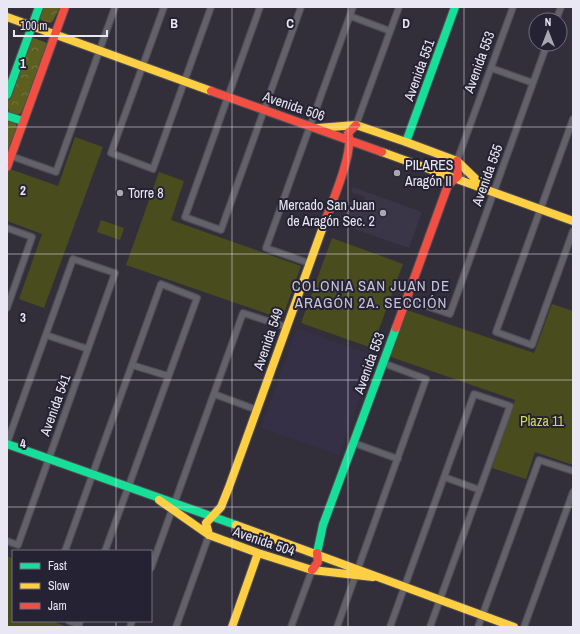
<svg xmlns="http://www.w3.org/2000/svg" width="580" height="634" font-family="'Archivo Narrow',sans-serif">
<defs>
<pattern id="forest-crowns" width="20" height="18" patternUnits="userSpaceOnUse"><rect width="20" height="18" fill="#5c5f1e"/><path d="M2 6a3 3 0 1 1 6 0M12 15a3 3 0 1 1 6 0" fill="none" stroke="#73763f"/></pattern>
</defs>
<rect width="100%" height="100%" fill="#322f3a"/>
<path fill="#3a3647" d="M353,187L422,212L409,248L340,224L348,201L363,206L365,197L351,192Z"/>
<path fill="#353046" d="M297,328L375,356L339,455L261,428Z"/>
<path fill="url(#forest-crowns)" d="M43,7H60L53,21L50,23L41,20L39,16Z
M31,37L47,43L24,107L21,113L17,115L9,112L7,104Z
M7,121L16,123L17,128L7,156Z"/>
<path fill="#494c1c" d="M75,137L103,147L44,308L19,299L42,234L7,221V168L58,186Z
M159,172L184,181L171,220L301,266L282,319L126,265Z
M101,220L124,228L120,240L97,232Z
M332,238L403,264L372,348L301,323Z
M552,304L573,311V465L535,452L526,479L492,468L515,400L388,356L404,309L534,353Z
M7,556L13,559V621H51L68,627H7Z"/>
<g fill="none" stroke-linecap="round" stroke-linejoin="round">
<g stroke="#504e57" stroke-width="8">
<path id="street" d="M164,7L111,153L153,169L211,7
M260,7L185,217L221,230L301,7
M350,16L390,31
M556,20L561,7
M491,68L533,83
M573,119L496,332L532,345L573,231
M356,125L399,7
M11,156L56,172L115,7
M457,161L513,7
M7,228L32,237L7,308
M309,263L266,248L353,7
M406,299L450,314L547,44
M46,335L88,349
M132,365L168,376
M214,394L257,410
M7,443L73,259L115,273L18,545L7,541
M354,443L398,459
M444,477L480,490
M65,551L161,284L197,298L105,551
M151,568L243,313L286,327
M69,621L79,625L80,621
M130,627L132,621
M176,627L209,535
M291,627L312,570
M337,627L426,379L383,363
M390,627L474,394L510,406L430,627
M478,627L539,460L573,471
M524,627L573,492"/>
</g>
<g stroke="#504e57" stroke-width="10">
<path id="fast" d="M7,95L39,7
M7,116L23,121
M406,142L455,7
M7,444L236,525
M317,553L323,525L396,328"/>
</g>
<g stroke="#504e57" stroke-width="10">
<path id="slow" d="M7,17L211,91
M318,128L356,125L406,142L457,161L486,189
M382,152L573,221
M159,500L209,535L258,553L312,570L373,577
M236,525L514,627
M209,535L206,523L221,507L229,487L324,224
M232,627L258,553"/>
</g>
<g stroke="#504e57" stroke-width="10">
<path id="jam" d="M211,91L382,152
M7,167L65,7
M324,224C331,205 355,150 348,133L356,125
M396,328L448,185L458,176L457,161
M312,570L318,562L317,553"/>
</g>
<use href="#street" stroke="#63626a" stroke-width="5.5"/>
<use href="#fast" stroke="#16e098" stroke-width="8"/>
<use href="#slow" stroke="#ffcf43" stroke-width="8"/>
<use href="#jam" stroke="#f24e42" stroke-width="8"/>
</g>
<path fill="none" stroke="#e9e7f3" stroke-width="1" stroke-opacity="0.55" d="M116,7V551M232,7V627M348,7V627M464,7V627M7,127H573M7,254H573M7,380H573M7,507H573M116,621V627"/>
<g fill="#a9a7b2" stroke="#252233" stroke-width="1.5">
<circle cx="397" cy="173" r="4"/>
<circle cx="120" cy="193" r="4"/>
<circle cx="383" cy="213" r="4"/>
</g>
<g text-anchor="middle" stroke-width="4" stroke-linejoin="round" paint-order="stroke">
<g font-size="14" fill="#e9e7f3" stroke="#252233">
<text transform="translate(479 62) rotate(-70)" y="5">Avenida 553</text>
<text transform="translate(419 70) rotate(-70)" y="5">Avenida 551</text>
<text transform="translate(294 106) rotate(19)" y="5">Avenida 506</text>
<text transform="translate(487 175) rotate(-70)" y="5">Avenida 555</text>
<text transform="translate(268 339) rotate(-71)" y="5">Avenida 549</text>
<text transform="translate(369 363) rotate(-70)" y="5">Avenida 553</text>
<text transform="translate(55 405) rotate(-70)" y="5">Avenida 541</text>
<text transform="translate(264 541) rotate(19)" y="5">Avenida 504</text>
</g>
<g font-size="14" fill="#e9e7f3" stroke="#252233" text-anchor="start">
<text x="405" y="170">PILARES<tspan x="405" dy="16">Aragón II</tspan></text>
<text x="128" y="198">Torre 8</text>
<text x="375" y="210" text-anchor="end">Mercado San Juan<tspan x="375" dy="16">de Aragón Sec. 2</tspan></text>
</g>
<g font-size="14" fill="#d1da59" stroke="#252233">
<text x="542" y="426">Plaza 11</text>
</g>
<g font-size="15" letter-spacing="1" fill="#c7c3db" stroke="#252233">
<text x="371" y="291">COLONIA SAN JUAN DE<tspan x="371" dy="17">ARAGÓN 2A. SECCIÓN</tspan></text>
</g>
</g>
<g font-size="13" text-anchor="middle" font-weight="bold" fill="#e9e7f3" stroke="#252233" stroke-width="4" stroke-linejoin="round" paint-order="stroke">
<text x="174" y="28">B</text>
<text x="290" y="28">C</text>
<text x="406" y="28">D</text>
<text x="23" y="68">1</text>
<text x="23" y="195">2</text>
<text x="23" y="322">3</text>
<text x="23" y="448">4</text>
</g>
<rect width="580" height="634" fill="none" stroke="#e9e7f3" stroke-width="16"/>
<rect x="12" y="550" width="140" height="72" fill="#252233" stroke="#737180"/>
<rect x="20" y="563" width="20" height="6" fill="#16e098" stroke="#737180"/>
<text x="48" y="570" font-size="12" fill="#e9e7f3">Fast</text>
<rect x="20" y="583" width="20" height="6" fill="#ffcf43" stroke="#737180"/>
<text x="48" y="590" font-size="12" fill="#e9e7f3">Slow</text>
<rect x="20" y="603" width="20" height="6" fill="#f24e42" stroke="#737180"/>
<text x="48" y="610" font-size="12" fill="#e9e7f3">Jam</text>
<g transform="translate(548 32)"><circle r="19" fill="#252233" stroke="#737180"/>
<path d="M0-3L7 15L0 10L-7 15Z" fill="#a9a7b2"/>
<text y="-6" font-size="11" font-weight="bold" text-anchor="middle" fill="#e9e7f3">N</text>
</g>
<path d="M14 30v6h93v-6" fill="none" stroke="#e9e7f3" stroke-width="2"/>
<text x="20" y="30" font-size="12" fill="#e9e7f3" stroke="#252233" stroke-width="3" paint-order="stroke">100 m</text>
</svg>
